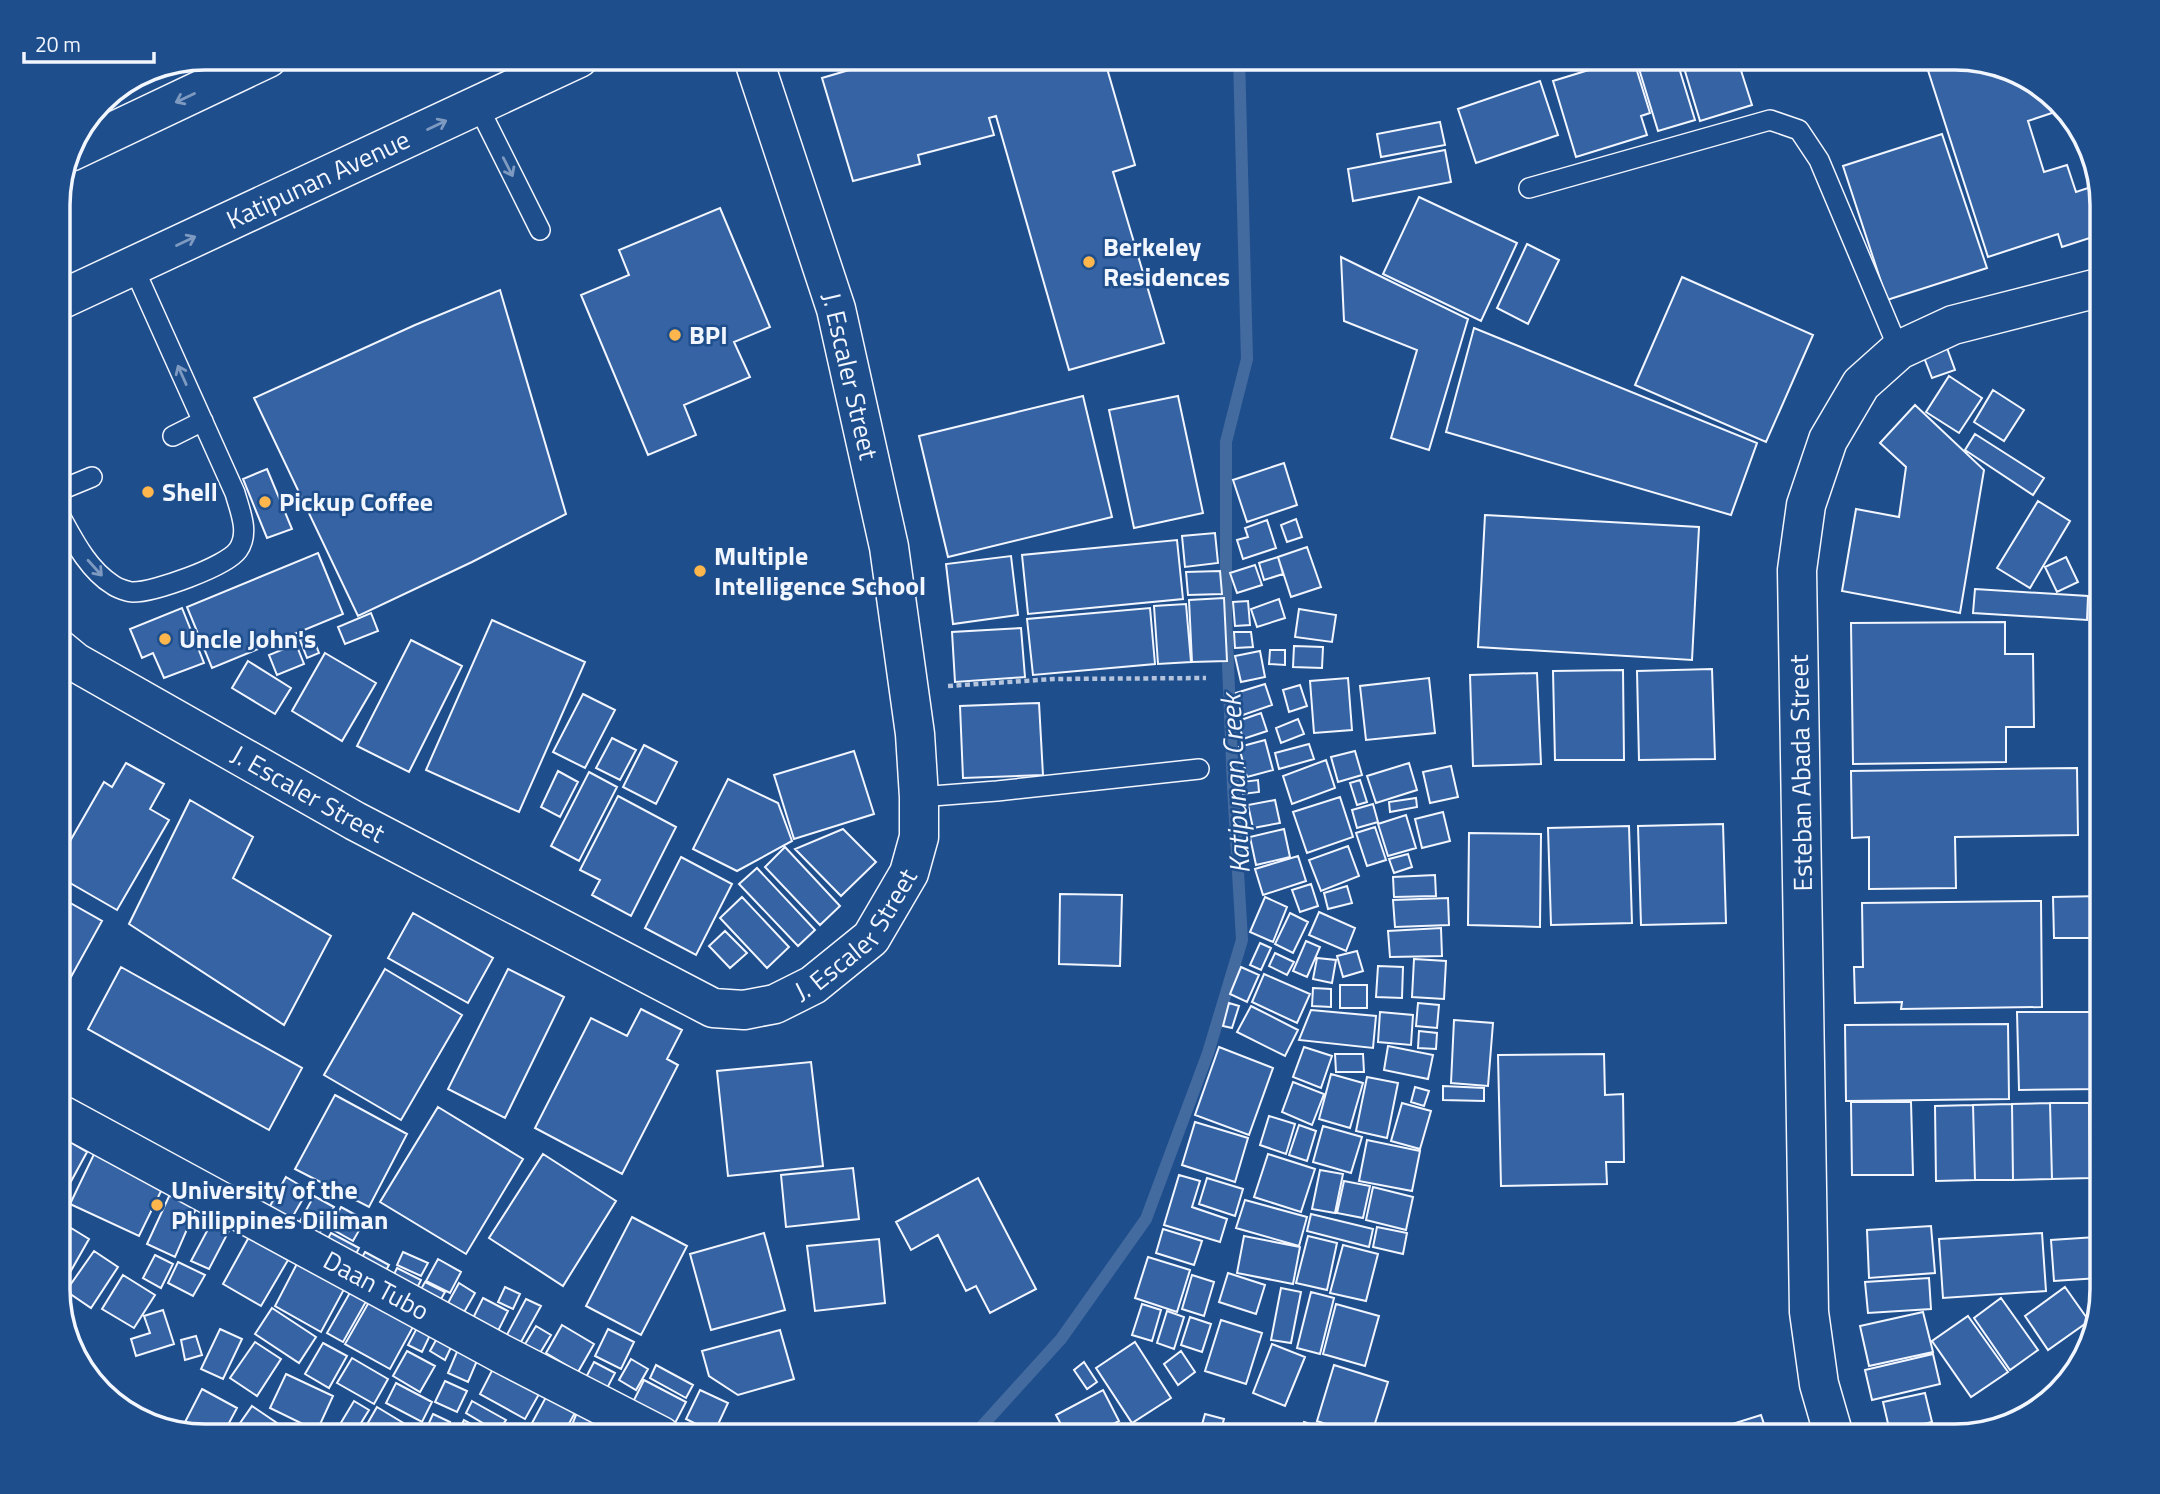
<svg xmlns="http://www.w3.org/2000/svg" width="2160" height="1494" font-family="'Titillium Web',sans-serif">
<rect width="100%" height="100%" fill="#1f4e8c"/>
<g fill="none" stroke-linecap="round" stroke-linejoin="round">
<path stroke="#446ba0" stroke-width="12" d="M973,1436L1061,1339L1146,1219L1208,1053L1242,940L1233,787L1226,615V442L1247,359L1239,58"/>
</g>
<path fill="#3563a3" stroke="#f2f6ff" stroke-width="2" d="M890,58H1104L1135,165L1113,172L1164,343L1069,370L996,116L989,118L994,135L918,155L920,164L853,181L822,78Z
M1628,58H1633L1650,113L1641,116L1647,135L1576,157L1553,81Z
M1640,58H1676L1695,120L1658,131L1636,59Z
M1681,58H1737L1752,105L1700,121Z
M1924,58H1955L2037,83L2061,110L2028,121L2044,172L2067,165L2076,192L2097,185L2102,205V234L2062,247L2058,234L1988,257Z
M1540,81L1558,135L1476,163L1458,109Z
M1440,122L1445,145L1381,157L1377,134Z
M1942,134L1987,268L1887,300L1843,166Z
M1445,150L1451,182L1353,201L1348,169Z
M1419,197L1517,243L1481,321L1383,274Z
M720,208L770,327L734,342L750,377L684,405L696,435L648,455L581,295L629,275L619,250Z
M1527,244L1559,260L1528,324L1497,308Z
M1341,257L1468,319L1429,450L1391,438L1417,350L1344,321Z
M1682,277L1813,335L1766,442L1635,385Z
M500,290L566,514L472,562L358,616L254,398L415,325Z
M1474,328L1757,443L1731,515L1446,432Z
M1947,348L1955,370L1932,378L1923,355Z
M1949,376L1982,398L1959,433L1926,412Z
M1993,390L2024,410L2004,441L1974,422Z
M1083,396L1112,517L948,557L919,436Z
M1178,396L1203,513L1134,528L1109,410Z
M2102,400V421L2096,402Z
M1915,405L1984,470L1960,613L1842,591L1856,509L1899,517L1906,467L1880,443Z
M1975,434L2044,478L2033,495L1965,450Z
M1284,463L1297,505L1247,522L1233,480Z
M267,469L292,529L267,538L243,479Z
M2038,501L2070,521L2030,588L1997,568Z
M1485,515L1699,527L1692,660L1478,647Z
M1296,519L1302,537L1287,542L1281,525Z
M1267,520L1276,548L1243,559L1237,540L1248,537L1245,528Z
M1215,533L1218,563L1185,567L1182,536Z
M1177,540L1183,599L1028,614L1022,555Z
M1307,547L1321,587L1291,597L1278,557Z
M318,553L343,614L212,668L187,607Z
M1011,556L1018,615L953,624L946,564Z
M1278,557L1283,574L1264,580L1259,563Z
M2066,557L2078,582L2057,592L2045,567Z
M1255,565L1262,585L1237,593L1230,573Z
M1220,571L1222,594L1188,595L1186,572Z
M1975,589L2088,596L2087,620L1973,613Z
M1224,598L1227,661L1192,662L1189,600Z
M1279,599L1285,618L1257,627L1251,609Z
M1248,601L1250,625L1235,626L1233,602Z
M1186,604L1191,662L1158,664L1154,606Z
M182,608L204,663L164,678L153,653L142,658L130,629Z
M1150,608L1155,664L1033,675L1027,619Z
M1299,609L1336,615L1332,642L1295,637Z
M371,613L378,631L345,644L338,627Z
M492,620L585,662L519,812L426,770Z
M2005,622V654H2033L2034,727H2006V762L1853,764L1851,623Z
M1021,628L1025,677L955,682L952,632Z
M1234,632H1251L1253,647L1235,648Z
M312,635L319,653L307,658L300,640Z
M411,640L462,666L409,772L357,746Z
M296,644L304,664L277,675L269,655Z
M1294,646L1323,647L1322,668L1293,667Z
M1270,650H1285V665L1269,664Z
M1260,651L1265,677L1241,682L1235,656Z
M325,653L376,683L342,741L292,711Z
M248,661L291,688L275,714L232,688Z
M1712,669L1715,759L1639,760L1637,671Z
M1623,670L1624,760H1555L1553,671Z
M1537,673L1541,764L1473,766L1470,675Z
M1348,678L1352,730L1314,733L1310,681Z
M1429,678L1435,733L1366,740L1360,686Z
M1265,684L1272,705L1243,715L1236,693Z
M1300,685L1307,706L1289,712L1283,690Z
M583,694L615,710L585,768L553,752Z
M1039,703L1043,775L963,778L960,706Z
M1261,713L1267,731L1243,739L1238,721Z
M1298,719L1304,734L1281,743L1276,728Z
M612,738L636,750L620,780L596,768Z
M1265,740L1273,770L1247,777L1239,747Z
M1309,744L1314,759L1279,769L1275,753Z
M644,745L677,762L656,804L623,787Z
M854,751L874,814L794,839L774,775Z
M1355,751L1362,775L1338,782L1331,757Z
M1326,760L1335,788L1292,804L1283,776Z
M126,763L164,784L150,809L169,820L117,910L58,876V862L104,782L112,787Z
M1409,763L1417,790L1376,803L1367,776Z
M1451,766L1458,797L1430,803L1423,772Z
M2077,768L2078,835L1955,837L1956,888L1869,889V837L1852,838L1851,771Z
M2094,768H2102V887H2096Z
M558,771L578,782L560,817L541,807Z
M589,772L617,787L579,861L551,846Z
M728,779L778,803L792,841L737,871L693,849Z
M1258,780L1259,792L1243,794L1242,782Z
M1360,780L1367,802L1357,805L1350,783Z
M618,796L676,827L631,916L592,895L600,880L580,870Z
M1340,797L1353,837L1307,853L1293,812Z
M1416,798L1417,807L1390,812L1389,802Z
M190,800L253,837L233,878L331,936L284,1025L129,924Z
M1275,800L1280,823L1253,828L1248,805Z
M1373,804L1378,822L1357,828L1352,810Z
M1443,812L1450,841L1422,848L1415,819Z
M1406,815L1416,848L1388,856L1378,824Z
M1723,824L1726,923L1641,925L1638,826Z
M1629,826L1632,923L1551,925L1548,828Z
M1375,827L1386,860L1367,866L1356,833Z
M843,829L876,862L841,896L795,849Z
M1284,829L1290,857L1256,865L1250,837Z
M1469,833L1541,834L1540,927L1468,925Z
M1348,846L1359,876L1321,891L1309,860Z
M785,847L840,906L820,925L765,867Z
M1408,854L1412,867L1394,873L1389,859Z
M1298,856L1306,881L1263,895L1255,869Z
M681,857L732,884L696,955L645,928Z
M757,868L815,930L798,946L739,884Z
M1435,875L1436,896L1394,897L1393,877Z
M1311,884L1318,906L1300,912L1292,890Z
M1347,886L1352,903L1328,909L1324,893Z
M1060,894L1122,895L1120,966L1059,964Z
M58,896L102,921L66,986L58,982Z
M2102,896V938H2054L2053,897Z
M742,897L789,947L767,968L720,918Z
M1265,897L1287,907L1273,942L1250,932Z
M1448,898L1449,925L1395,927L1393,900Z
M2041,901L2042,1007L1901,1009L1902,1002L1855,1003L1854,967H1863L1862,903Z
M1319,912L1355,928L1346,951L1309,935Z
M413,913L493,958L468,1003L388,958Z
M1290,913L1308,922L1293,953L1275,944Z
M1441,928L1442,956L1390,957L1388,931Z
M725,931L747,953L730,968L709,946Z
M1306,941L1320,947L1307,977L1293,971Z
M1260,943L1271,948L1261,970L1250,965Z
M1357,951L1363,971L1343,977L1337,956Z
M1275,953L1294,962L1287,975L1269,966Z
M1317,958L1336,960L1332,983L1313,979Z
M1414,959L1446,961L1444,999L1412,997Z
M1378,966L1403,967L1402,998L1376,997Z
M121,967L302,1068L269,1130L88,1029Z
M1241,967L1259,975L1247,1002L1230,994Z
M385,969L462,1015L401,1120L324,1075Z
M508,969L564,997L505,1118L448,1089Z
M1264,974L1310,994L1297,1023L1252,1002Z
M1340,985H1367V1008H1340Z
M1313,988L1331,989V1007L1312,1006Z
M1229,1003L1239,1006L1232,1028L1223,1026Z
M1418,1003L1439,1005L1437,1028L1416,1026Z
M1251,1006L1298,1030L1285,1056L1237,1032Z
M641,1009L682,1030L667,1059L678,1065L622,1174L535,1128L591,1018L627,1036Z
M1311,1010L1376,1016L1373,1048L1299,1040Z
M1380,1012L1413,1015L1411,1045L1378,1042Z
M2017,1012H2102V1089L2019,1090Z
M1454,1020L1493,1023L1488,1086L1451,1083Z
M2008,1024L2009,1099L1846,1101L1845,1025Z
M1419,1031L1437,1033L1436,1049L1418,1048Z
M1388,1046L1433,1055L1428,1079L1384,1070Z
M1219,1047L1273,1068L1249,1135L1195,1115Z
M1304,1047L1332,1056L1321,1088L1293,1077Z
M1335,1054H1363L1364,1072H1336Z
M1604,1054L1605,1095L1623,1094L1624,1162H1606L1607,1184L1501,1186L1498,1055Z
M811,1062L823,1166L728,1176L717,1071Z
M1331,1074L1363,1083L1350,1128L1319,1119Z
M1367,1077L1398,1083L1387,1138L1356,1131Z
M1293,1082L1324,1094L1312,1125L1282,1112Z
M1443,1086L1484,1088V1101L1443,1100Z
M1415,1087L1429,1091L1424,1106L1411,1102Z
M335,1095L407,1134L369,1207L295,1169Z
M1851,1102H1911L1913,1175H1852Z
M1402,1103L1431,1111L1420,1149L1391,1141Z
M2050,1103L2052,1179L2013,1180L2012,1104Z
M2050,1103H2089L2090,1178L2052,1179Z
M2089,1103H2102V1178H2090Z
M2012,1104L2013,1180H1975L1973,1105Z
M1973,1105L1975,1180L1936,1181L1935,1106Z
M438,1107L523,1159L466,1254L380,1202Z
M1269,1116L1295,1124L1286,1154L1260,1145Z
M1195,1122L1248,1138L1235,1182L1182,1165Z
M1299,1125L1316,1131L1307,1161L1289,1155Z
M1323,1126L1362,1137L1351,1173L1313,1162Z
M63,1138L87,1152L62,1198L58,1196V1147Z
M1367,1140L1420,1151L1412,1191L1359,1181Z
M96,1150L165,1183L139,1236L70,1204Z
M543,1154L616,1201L563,1286L489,1238Z
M1268,1154L1315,1169L1301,1212L1254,1197Z
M853,1168L859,1219L786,1227L781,1175Z
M1320,1170L1343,1174L1335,1213L1312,1209Z
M1179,1175L1200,1181L1192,1207L1227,1219L1220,1242L1164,1225Z
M286,1177L308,1190L286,1228L265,1215Z
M978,1178L1036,1289L990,1313L976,1286L966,1291L938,1235L911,1250L896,1222Z
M1207,1178L1243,1189L1235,1216L1199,1204Z
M1344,1181L1370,1186L1363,1218L1337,1213Z
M1373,1187L1413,1197L1406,1230L1366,1220Z
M171,1192L198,1204L175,1257L147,1244Z
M314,1196L334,1207L315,1241L295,1230Z
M1245,1200L1307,1217L1299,1246L1236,1228Z
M341,1207L365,1220L353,1241L330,1228Z
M1311,1214L1373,1229L1369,1247L1307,1231Z
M215,1216L232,1225L209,1269L191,1261Z
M632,1217L687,1246L641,1335L586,1306Z
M58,1220L89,1239L64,1283L58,1280Z
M1931,1226L1935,1273L1869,1278L1867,1230Z
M1377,1227L1407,1233L1403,1254L1373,1247Z
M1163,1229L1202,1241L1194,1265L1156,1253Z
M331,1233L359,1248L351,1264L322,1249Z
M764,1233L785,1310L711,1330L690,1254Z
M2042,1233L2046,1291L1943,1298L1939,1239Z
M1244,1236L1300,1247L1293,1284L1237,1273Z
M1308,1236L1337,1243L1327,1290L1296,1283Z
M249,1237L288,1260L261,1306L223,1284Z
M2096,1237L2099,1278L2054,1281L2051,1240Z
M879,1239L885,1303L815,1311L807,1246Z
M1343,1245L1378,1254L1366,1301L1330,1293Z
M94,1251L118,1267L91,1308L66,1291Z
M365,1252L389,1265L379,1283L355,1270Z
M403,1252L428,1263L421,1276L397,1265Z
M302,1254L349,1280L321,1332L275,1306Z
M155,1255L173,1264L161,1288L143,1278Z
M1148,1257L1190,1270L1177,1312L1135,1298Z
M438,1259L461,1272L450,1293L426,1281Z
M178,1262L205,1275L193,1296L168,1283Z
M397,1268L421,1280L412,1298L388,1287Z
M1228,1273L1265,1285L1256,1314L1219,1302Z
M123,1275L155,1295L134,1328L102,1309Z
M1192,1275L1214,1282L1204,1316L1182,1309Z
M1929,1278L1931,1309L1868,1313L1865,1282Z
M425,1282L445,1292L435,1310L415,1300Z
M459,1283L475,1293L459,1321L443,1312Z
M505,1287L520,1294L513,1309L498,1302Z
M2065,1287L2089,1321L2048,1350L2025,1316Z
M1281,1288L1301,1292L1291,1343L1271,1340Z
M352,1289L368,1298L343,1342L327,1333Z
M1311,1292L1334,1298L1320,1354L1297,1348Z
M483,1298L508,1311L496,1335L471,1322Z
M2001,1298L2038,1350L2010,1370L1974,1318Z
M526,1299L541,1306L516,1351L502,1344Z
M369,1302L413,1327L390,1369L345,1344Z
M1142,1304L1161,1310L1152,1341L1132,1335Z
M1336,1304L1379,1316L1365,1366L1323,1354Z
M272,1308L316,1337L299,1363L255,1334Z
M163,1310L174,1344L136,1356L131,1339L150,1333L144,1316Z
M1167,1311L1184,1317L1174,1349L1157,1343Z
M1923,1312L1933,1352L1869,1366L1860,1326Z
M1968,1316L2008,1372L1971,1397L1932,1341Z
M1190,1317L1211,1324L1202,1352L1181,1345Z
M1221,1320L1262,1333L1246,1384L1205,1371Z
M419,1324L432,1331L422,1352L408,1345Z
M562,1325L594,1344L578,1372L546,1353Z
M536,1326L551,1335L534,1363L519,1354Z
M220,1329L242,1339L223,1379L201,1369Z
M608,1329L634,1342L621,1369L595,1356Z
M780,1330L794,1379L738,1395L709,1376L702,1351Z
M441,1331L455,1339L445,1360L430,1351Z
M196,1336L202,1355L185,1360L181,1340Z
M255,1342L281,1359L257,1396L230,1378Z
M1135,1342L1171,1398L1132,1423L1096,1368Z
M323,1343L347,1356L329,1388L305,1374Z
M1272,1344L1305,1357L1285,1406L1253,1393Z
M459,1347L479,1356L468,1382L448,1373Z
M407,1351L435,1366L420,1392L393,1376Z
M1181,1351L1195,1372L1178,1385L1164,1364Z
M1933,1354L1940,1384L1872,1400L1865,1370Z
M500,1355L547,1380L525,1419L480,1394Z
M352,1358L388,1379L374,1404L337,1383Z
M631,1359L648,1369L636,1390L619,1380Z
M594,1362L615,1373L604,1394L583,1383Z
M1084,1362L1097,1382L1087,1389L1074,1370Z
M656,1365L693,1385L686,1398L650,1378Z
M1334,1365L1388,1382L1371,1436H1361L1317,1421Z
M286,1374L333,1396L317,1431L270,1408Z
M644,1380L686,1402L673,1427L631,1406Z
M2065,1380L2066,1382L2038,1407L2034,1402Z
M445,1381L467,1391L457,1412L435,1402Z
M396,1383L432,1402L422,1422L386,1403Z
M552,1386L581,1402L562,1436H525Z
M202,1389L237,1408L222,1436H205L183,1426Z
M700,1390L728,1403L714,1433L686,1419Z
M1103,1390L1119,1421L1091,1436H1067L1056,1415Z
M1925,1393L1932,1422L1890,1432L1883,1402Z
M354,1401L369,1410L353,1436H345L336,1431Z
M472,1401L506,1420L498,1432L466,1413Z
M2034,1402L2038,1407L2028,1417L2006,1423Z
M580,1405L607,1418L599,1436H578L569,1432Z
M252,1406L280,1425L272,1436H231Z
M377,1407L415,1430L411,1436H367L362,1433Z
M433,1414L450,1422L443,1436H423Z
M1205,1414L1224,1419L1219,1436L1199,1435Z
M1761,1415L1768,1436H1694Z
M464,1420L491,1435L490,1436H456Z
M1304,1422L1326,1429L1324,1436H1299Z
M733,1425L751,1436H727Z
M325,1428L337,1436H320Z
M1246,1431L1269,1436H1245Z"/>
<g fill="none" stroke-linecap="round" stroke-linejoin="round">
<g stroke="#f2f6ff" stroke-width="22">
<path id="service" d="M478,106L540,230
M1529,188L1770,120L1799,130L1819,160L1899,350
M173,436L203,421
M58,491L92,477
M58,512C72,537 87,569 113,585C117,588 128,592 133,592C154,592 226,567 238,550C250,533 240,511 235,493L133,266
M919,797L997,791L1199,769"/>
</g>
<g stroke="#f2f6ff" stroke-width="41">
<g id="minor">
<path id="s1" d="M58,648L75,662L355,821L713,1008L744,1010L775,1004L813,985L871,938L909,873L919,837V797L915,734L889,547L836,309L753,58"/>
<path id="s2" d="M58,1113L502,1354L661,1436"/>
<path d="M1834,1436L1819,1384L1809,1312L1797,570L1806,505L1828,440L1861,384L1899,350L1953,325L2102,287"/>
</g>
</g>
<g stroke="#f2f6ff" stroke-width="41">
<g id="primary">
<path d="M70,152L268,58"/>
<path id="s3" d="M58,301L579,58"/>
</g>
</g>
<path stroke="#b3c4dc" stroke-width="4.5" stroke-dasharray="5 3.5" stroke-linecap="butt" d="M948,686L1054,679L1206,678"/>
<use href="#service" stroke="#1f4e8c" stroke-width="19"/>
<use href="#minor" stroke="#1f4e8c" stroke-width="38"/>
<use href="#primary" stroke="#1f4e8c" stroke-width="38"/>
</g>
<defs><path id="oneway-shaft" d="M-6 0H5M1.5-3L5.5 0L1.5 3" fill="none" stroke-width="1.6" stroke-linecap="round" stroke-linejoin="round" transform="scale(1.75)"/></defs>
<g stroke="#7e9ac0">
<use href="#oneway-shaft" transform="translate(185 98) rotate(155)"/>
<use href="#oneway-shaft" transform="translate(437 125) rotate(-25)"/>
<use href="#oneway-shaft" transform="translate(508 167) rotate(63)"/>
<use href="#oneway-shaft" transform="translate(186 241) rotate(-25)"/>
<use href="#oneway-shaft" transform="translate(182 375) rotate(-114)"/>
<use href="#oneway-shaft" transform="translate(95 568) rotate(48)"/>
</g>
<g fill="#ffb74d" stroke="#1f4e8c" stroke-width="2.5">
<circle cx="1089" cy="262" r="7"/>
<circle cx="675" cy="335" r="7"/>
<circle cx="148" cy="492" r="7"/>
<circle cx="265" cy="502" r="7"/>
<circle cx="700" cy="571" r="7"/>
<circle cx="165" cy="639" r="7"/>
<circle cx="157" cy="1205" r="7"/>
</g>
<g text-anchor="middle" stroke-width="5" stroke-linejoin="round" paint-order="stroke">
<g font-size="26" fill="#f2f6ff" stroke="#1f4e8c">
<text dy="9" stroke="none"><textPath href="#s3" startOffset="287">Katipunan Avenue</textPath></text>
<text transform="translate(850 376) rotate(77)" y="9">J. Escaler Street</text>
<text transform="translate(1801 773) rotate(-91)" y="9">Esteban Abada Street</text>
<text dy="9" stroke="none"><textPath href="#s1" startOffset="290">J. Escaler Street</textPath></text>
<text dy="9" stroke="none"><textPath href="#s1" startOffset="920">J. Escaler Street</textPath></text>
<text dy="9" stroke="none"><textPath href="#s2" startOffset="362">Daan Tubo</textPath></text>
</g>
<g font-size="26" font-weight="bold" fill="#f2f6ff" stroke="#1f4e8c" text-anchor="start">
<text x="1103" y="256">Berkeley<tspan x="1103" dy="30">Residences</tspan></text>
<text x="689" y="344">BPI</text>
<text x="162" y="501">Shell</text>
<text x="279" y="511">Pickup Coffee</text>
<text x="714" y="565">Multiple<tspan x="714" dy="30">Intelligence School</tspan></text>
<text x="179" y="648">Uncle John's</text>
<text x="171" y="1199">University of the<tspan x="171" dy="30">Philippines Diliman</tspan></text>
</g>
<g font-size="28" font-style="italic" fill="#f2f6ff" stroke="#1f4e8c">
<text transform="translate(1235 784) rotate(-93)" y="10">Katipunan Creek</text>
</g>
</g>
<path d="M0 0H2160V1494H0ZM205 70H1955A135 135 0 0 1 2090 205V1289A135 135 0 0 1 1955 1424H205A135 135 0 0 1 70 1289V205A135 135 0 0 1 205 70Z" fill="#1f4e8c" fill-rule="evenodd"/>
<path fill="none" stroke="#f2f6ff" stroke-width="3.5" d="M205 70H1955A135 135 0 0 1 2090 205V1289A135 135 0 0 1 1955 1424H205A135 135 0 0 1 70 1289V205A135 135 0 0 1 205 70Z"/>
<path d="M24 52v10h130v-10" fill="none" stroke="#f2f6ff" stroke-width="3.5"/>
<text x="35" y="52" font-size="21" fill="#f2f6ff" stroke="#1f4e8c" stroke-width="5" paint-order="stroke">20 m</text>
</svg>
